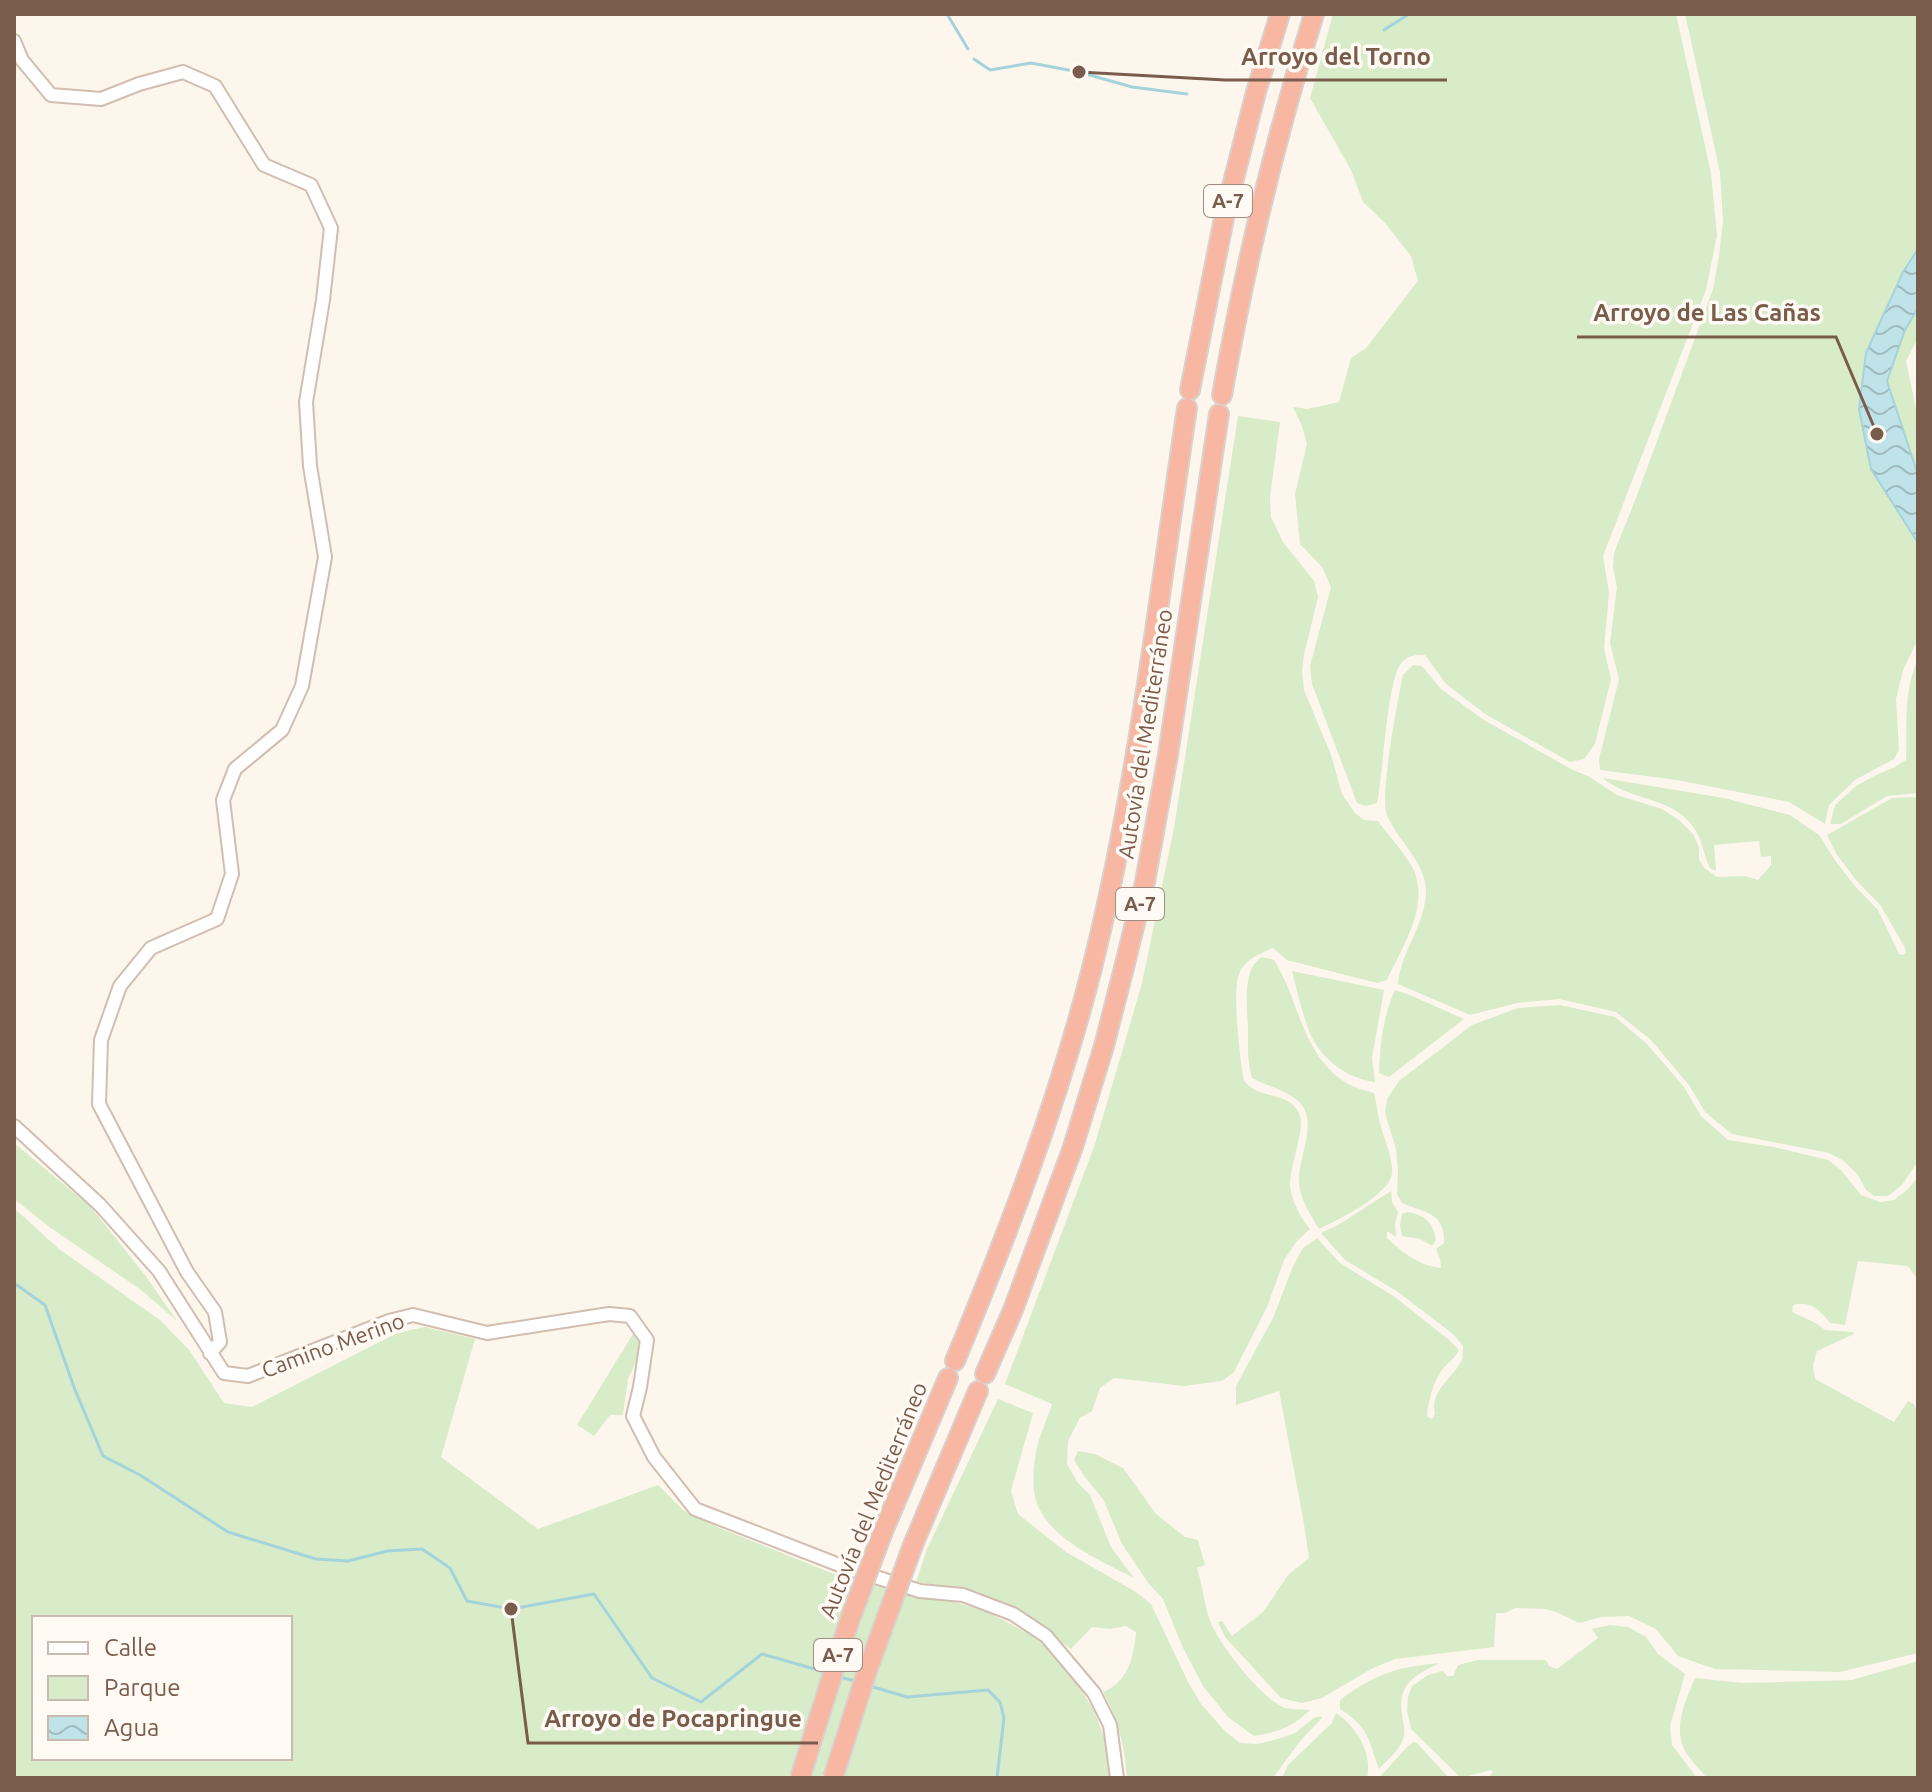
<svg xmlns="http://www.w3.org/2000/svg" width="1932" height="1792" font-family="Ubuntu,sans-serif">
<defs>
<pattern id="water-waves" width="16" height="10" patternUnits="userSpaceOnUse" patternTransform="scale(2)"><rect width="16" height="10" fill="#bfe3e8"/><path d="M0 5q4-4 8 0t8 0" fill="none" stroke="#a0bbbe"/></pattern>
</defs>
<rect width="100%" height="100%" fill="#fdf6ec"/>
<path fill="#d8ecc9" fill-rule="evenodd" d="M1333,14H1676L1711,173L1717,235L1706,290L1603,556L1609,593L1604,649L1611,679L1595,744L1584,759L1570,762L1485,714L1446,684L1425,655C1416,655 1409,655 1402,662C1387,677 1383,777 1377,803L1366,806L1357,803L1312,684L1310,666L1331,587L1322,567L1300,544L1295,494L1307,444L1302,426L1293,407L1307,409L1339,402L1351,358L1366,348L1418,281L1411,256L1385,223L1363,202L1351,170L1310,98Z
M1685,14H1918V249L1903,272L1871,469L1918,543V639L1903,670L1896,699L1899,750L1894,759L1855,780L1829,805L1825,824L1789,802L1677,780L1600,770L1599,759L1619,679L1610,643L1617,587L1613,567L1614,553L1636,498L1713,289L1719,256L1723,221L1720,172Z
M1918,308V338L1906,361L1918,418V475L1887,381L1905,330Z
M1238,416L1280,422L1270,497L1271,517L1283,542L1314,581L1318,597L1304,655L1302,671L1304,690L1331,755L1342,794L1355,813L1364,820L1378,821C1388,835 1410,859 1415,873C1428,909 1402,947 1387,980L1377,983L1287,960L1273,948C1260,953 1244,960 1239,974C1232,990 1240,1061 1244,1080C1257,1101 1292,1090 1300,1116C1303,1125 1299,1137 1297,1147C1295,1158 1290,1172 1290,1184C1291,1200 1300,1217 1310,1229L1297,1241L1284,1260L1267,1307L1234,1372L1222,1381L1184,1386L1114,1378L1100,1388L1092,1411L1080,1418L1068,1441L1067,1464L1078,1483L1090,1495L1111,1547L1134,1578C1103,1562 1054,1541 1039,1508C1031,1492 1033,1470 1036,1452C1039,1436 1047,1420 1052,1404L1005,1384L1095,1144L1142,983L1174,828Z
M1918,659V793L1887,796L1841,824H1830L1835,805L1856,786L1878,774L1893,768L1906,760C1907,725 1903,692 1918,659Z
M1413,665L1422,666L1441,689L1484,720L1573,770L1588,776L1617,795L1662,809L1679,820L1693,834L1699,847V859L1704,868L1717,877L1745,876L1758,880L1771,865V856L1761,857L1759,841L1714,845L1716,871L1710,868C1704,856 1703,843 1696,831C1676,796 1630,802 1603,778L1724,798L1790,815L1819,835L1834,859L1854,885L1878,910L1899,954L1902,955L1906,953L1905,948L1881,906L1856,880L1837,855L1827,835L1892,798L1918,797V1161L1902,1185L1888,1196H1874L1866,1190L1858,1175L1844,1161L1829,1153L1732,1134L1705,1112L1689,1085L1650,1039L1616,1012L1559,999L1517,1003L1470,1015L1398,984C1401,951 1426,924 1426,890C1425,861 1397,840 1387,815C1379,797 1398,699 1403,675Z
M1262,957L1274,960C1300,1001 1301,1053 1345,1082C1353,1088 1365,1090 1374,1093C1377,1106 1378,1118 1382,1130C1386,1144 1393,1159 1392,1173C1390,1195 1338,1220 1319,1229C1311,1216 1300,1199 1299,1183C1297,1157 1321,1120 1297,1100C1284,1089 1266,1086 1252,1078C1247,1061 1248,1045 1248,1028C1247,1008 1242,968 1262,957Z
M1292,971L1384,990L1372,1058L1375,1082C1351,1079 1328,1064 1315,1043C1305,1027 1297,990 1292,971Z
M1395,990L1410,995L1464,1019L1389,1077L1379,1073C1380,1045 1383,1016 1395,990Z
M1560,1005L1615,1017L1648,1045L1684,1087L1701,1116L1728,1140L1774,1147L1828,1160L1841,1170L1861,1195L1880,1202L1894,1200L1907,1190L1918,1177V1280L1908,1266L1858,1261L1845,1325L1830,1323C1820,1310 1810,1300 1793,1305L1792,1312L1816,1323L1825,1330L1853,1332L1854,1334L1817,1351L1813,1365L1815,1379L1894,1422L1908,1401L1914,1404L1918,1413V1653L1840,1672L1715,1669L1678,1656L1656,1629L1629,1616L1601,1617L1579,1623L1556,1612L1545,1609L1516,1608L1505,1613H1496L1494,1647L1395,1659L1373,1668L1322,1698L1302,1703L1281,1698L1225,1637L1218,1622L1222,1621L1232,1636L1263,1612L1288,1575L1309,1558L1303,1518L1279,1391L1236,1405V1386L1273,1318L1293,1266L1303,1248L1317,1238L1340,1263L1395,1297L1449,1340L1459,1350C1454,1360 1447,1363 1441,1371C1433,1383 1428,1402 1427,1416L1432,1419L1435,1414C1429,1391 1453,1378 1462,1360C1463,1356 1463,1350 1463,1346L1453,1334L1398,1292L1345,1260L1321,1233L1338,1225L1391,1191L1392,1202L1398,1212L1395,1224L1396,1237L1387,1231V1238C1403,1253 1420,1266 1441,1268L1440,1259L1436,1249L1444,1243C1445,1212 1425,1213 1402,1203L1397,1194L1398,1173L1396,1149L1385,1113L1387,1099L1399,1081L1472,1025L1518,1008Z
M14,1143L90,1206L145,1275L177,1321L141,1290L51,1228L14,1199Z
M14,1208L59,1249L160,1320L190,1351L224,1403L252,1407L397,1333L425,1327L475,1339L441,1457L538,1529L658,1485L683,1510L717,1527L844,1578L911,1595L940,1598L985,1611L1034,1636L1071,1674L1095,1712L1107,1747L1111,1778H14ZM34,1618H290V1758H34Z
M1407,1212C1425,1215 1433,1222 1436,1240L1432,1246L1420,1239L1402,1236L1400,1225L1402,1214Z
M633,1334L638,1338L641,1351L628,1379L623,1415H610L594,1436L577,1425Z
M998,1399L1033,1413L1011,1491L1018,1514L1066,1552L1136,1592L1151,1604L1188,1682L1201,1704L1225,1731L1240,1743L1257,1744L1278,1739L1295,1733L1314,1718L1321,1716L1322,1718L1301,1740L1273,1778H1127C1125,1748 1118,1719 1103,1692C1128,1682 1134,1657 1136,1632L1126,1626L1110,1629L1092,1627L1071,1649L1007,1604L975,1591L916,1582L927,1549Z
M1078,1451L1095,1454L1123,1468L1156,1514L1185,1537L1198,1540L1205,1565L1197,1568C1203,1586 1204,1606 1211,1623C1220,1646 1263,1700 1285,1708C1293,1710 1302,1709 1310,1710C1292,1727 1279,1732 1254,1736L1228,1717L1203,1686L1183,1648L1163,1599L1149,1584L1122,1544L1103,1499L1084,1476L1074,1460Z
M1610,1625L1628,1627L1646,1637L1658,1654L1685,1674L1670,1726L1672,1745L1697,1778H1488L1493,1772L1491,1770L1461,1778L1411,1729L1407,1711L1408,1697L1412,1686L1428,1675L1443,1671L1447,1676H1453L1458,1665L1478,1660H1546L1549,1666L1557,1669L1598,1638L1592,1629Z
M1918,1661V1778H1707C1701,1770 1692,1762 1686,1753C1672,1728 1685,1702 1695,1678L1743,1683L1852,1680Z
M1440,1663C1416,1674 1397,1684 1402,1714C1403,1722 1406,1731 1403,1739C1400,1750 1386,1761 1379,1769C1368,1739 1370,1728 1340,1709V1700C1375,1674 1396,1667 1440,1663Z
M1336,1713C1356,1726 1373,1753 1367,1778H1282L1288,1765L1332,1723Z
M1414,1742L1417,1743L1449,1778H1379L1407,1747Z"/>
<path fill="url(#water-waves)" stroke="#a5d3da" stroke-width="2" d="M1918,249V308L1905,330L1887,381L1918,475V543L1871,469L1859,409L1866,353L1903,272Z"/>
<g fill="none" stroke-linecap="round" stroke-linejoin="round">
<path stroke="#a5d3da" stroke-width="3" d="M947,14L968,49
M1384,30L1409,14
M974,59L990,70L1031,63L1079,72L1132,87L1187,94
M14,1283L45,1305L75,1390L103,1456L140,1475L228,1532L316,1559L348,1561L387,1551L422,1549L450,1568L467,1601L511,1609L594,1594L652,1678L701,1702L762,1654L825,1672
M840,1677L855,1681
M870,1686L907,1697L988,1690L1000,1702L1004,1718L997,1778"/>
<g stroke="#d1beb0" stroke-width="16">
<path id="minor" d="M14,41L22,60L51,95L101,99L139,84L183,72L215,86L264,165L311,185L331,228L323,300L306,402L310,466L325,557L302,686L282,730L235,769L223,800L232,874L217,919L151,948L120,986L101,1040L99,1104L187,1272L215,1312L220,1342L210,1353
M14,1126L100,1205L159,1271L224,1373L248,1376L389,1321L413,1315L487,1333L609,1314L630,1316L647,1340L640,1387L633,1416L654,1457L695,1509L847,1568L920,1591L963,1595L1013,1614L1046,1636L1094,1693L1110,1725L1117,1778"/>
</g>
<g stroke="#dad1cd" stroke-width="22">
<path id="highway" d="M1190,390L1224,218L1256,92L1280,14
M1222,395C1245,266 1275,139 1314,14
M955,1361C1008,1233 1058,1103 1092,968C1138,784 1159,595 1187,408
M985,1374L1013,1310L1073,1147L1104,1046L1125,964L1145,882L1168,755L1219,414
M882,1534L948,1378
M913,1545L978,1391"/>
</g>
<use href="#minor" stroke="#fff" stroke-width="12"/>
<use href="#highway" stroke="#f7b7a3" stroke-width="18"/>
<g stroke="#dad1cd" stroke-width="22" stroke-linecap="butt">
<path id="highway-bridge" d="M800,1778L850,1619L882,1534
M833,1778L867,1671L913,1545"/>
</g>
<use href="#highway-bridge" stroke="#f7b7a3" stroke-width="18"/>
</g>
<g text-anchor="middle" stroke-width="7" stroke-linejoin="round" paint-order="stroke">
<g fill="#fffaf3" stroke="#a28b7f" stroke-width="2">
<rect x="1204" y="185" width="48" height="32" rx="6"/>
<rect x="1116" y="888" width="48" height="32" rx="6"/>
<rect x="814" y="1639" width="48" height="32" rx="6"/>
</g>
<g font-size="20" font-weight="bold" fill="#7a5c4d">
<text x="1228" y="208">A-7</text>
<text x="1140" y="911">A-7</text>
<text x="838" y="1662">A-7</text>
</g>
<g font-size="22" fill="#7a5c4d" stroke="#fffaf3">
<text transform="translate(1145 734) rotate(-81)" y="8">Autovía del Mediterráneo</text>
<text transform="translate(333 1345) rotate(-20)" y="8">Camino Merino</text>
<text transform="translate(873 1500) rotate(-68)" y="8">Autovía del Mediterráneo</text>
</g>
</g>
<path fill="none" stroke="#7a5c4d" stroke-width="3" d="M1079 72L1225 80H1447M1877 434L1836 337H1577M511 1609L528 1743H818"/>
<g fill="#7a5c4d" stroke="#fffaf3" stroke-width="3">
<circle cx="1079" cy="72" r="8"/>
<circle cx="1877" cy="434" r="8"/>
<circle cx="511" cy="1609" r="8"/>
</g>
<g font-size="24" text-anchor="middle" font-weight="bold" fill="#7a5c4d" stroke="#fffaf3" stroke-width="7" stroke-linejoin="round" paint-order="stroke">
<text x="1336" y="65">Arroyo del Torno</text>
<text x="1707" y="321">Arroyo de Las Cañas</text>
<text x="673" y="1727">Arroyo de Pocapringue</text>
</g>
<rect width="1932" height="1792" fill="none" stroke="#7a5c4d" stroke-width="32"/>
<rect x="32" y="1616" width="260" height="144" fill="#fffaf3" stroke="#cabbb1" stroke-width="2"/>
<rect x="48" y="1642" width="40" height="12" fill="#ffffff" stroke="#cabbb1" stroke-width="2"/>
<text x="104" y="1656" font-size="24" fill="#7a5c4d">Calle</text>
<rect x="48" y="1676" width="40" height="24" fill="#d8ecc9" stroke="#cabbb1" stroke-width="2"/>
<text x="104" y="1696" font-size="24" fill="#7a5c4d">Parque</text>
<rect x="48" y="1716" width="40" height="24" fill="url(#water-waves)" stroke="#cabbb1" stroke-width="2"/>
<text x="104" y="1736" font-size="24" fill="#7a5c4d">Agua</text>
</svg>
